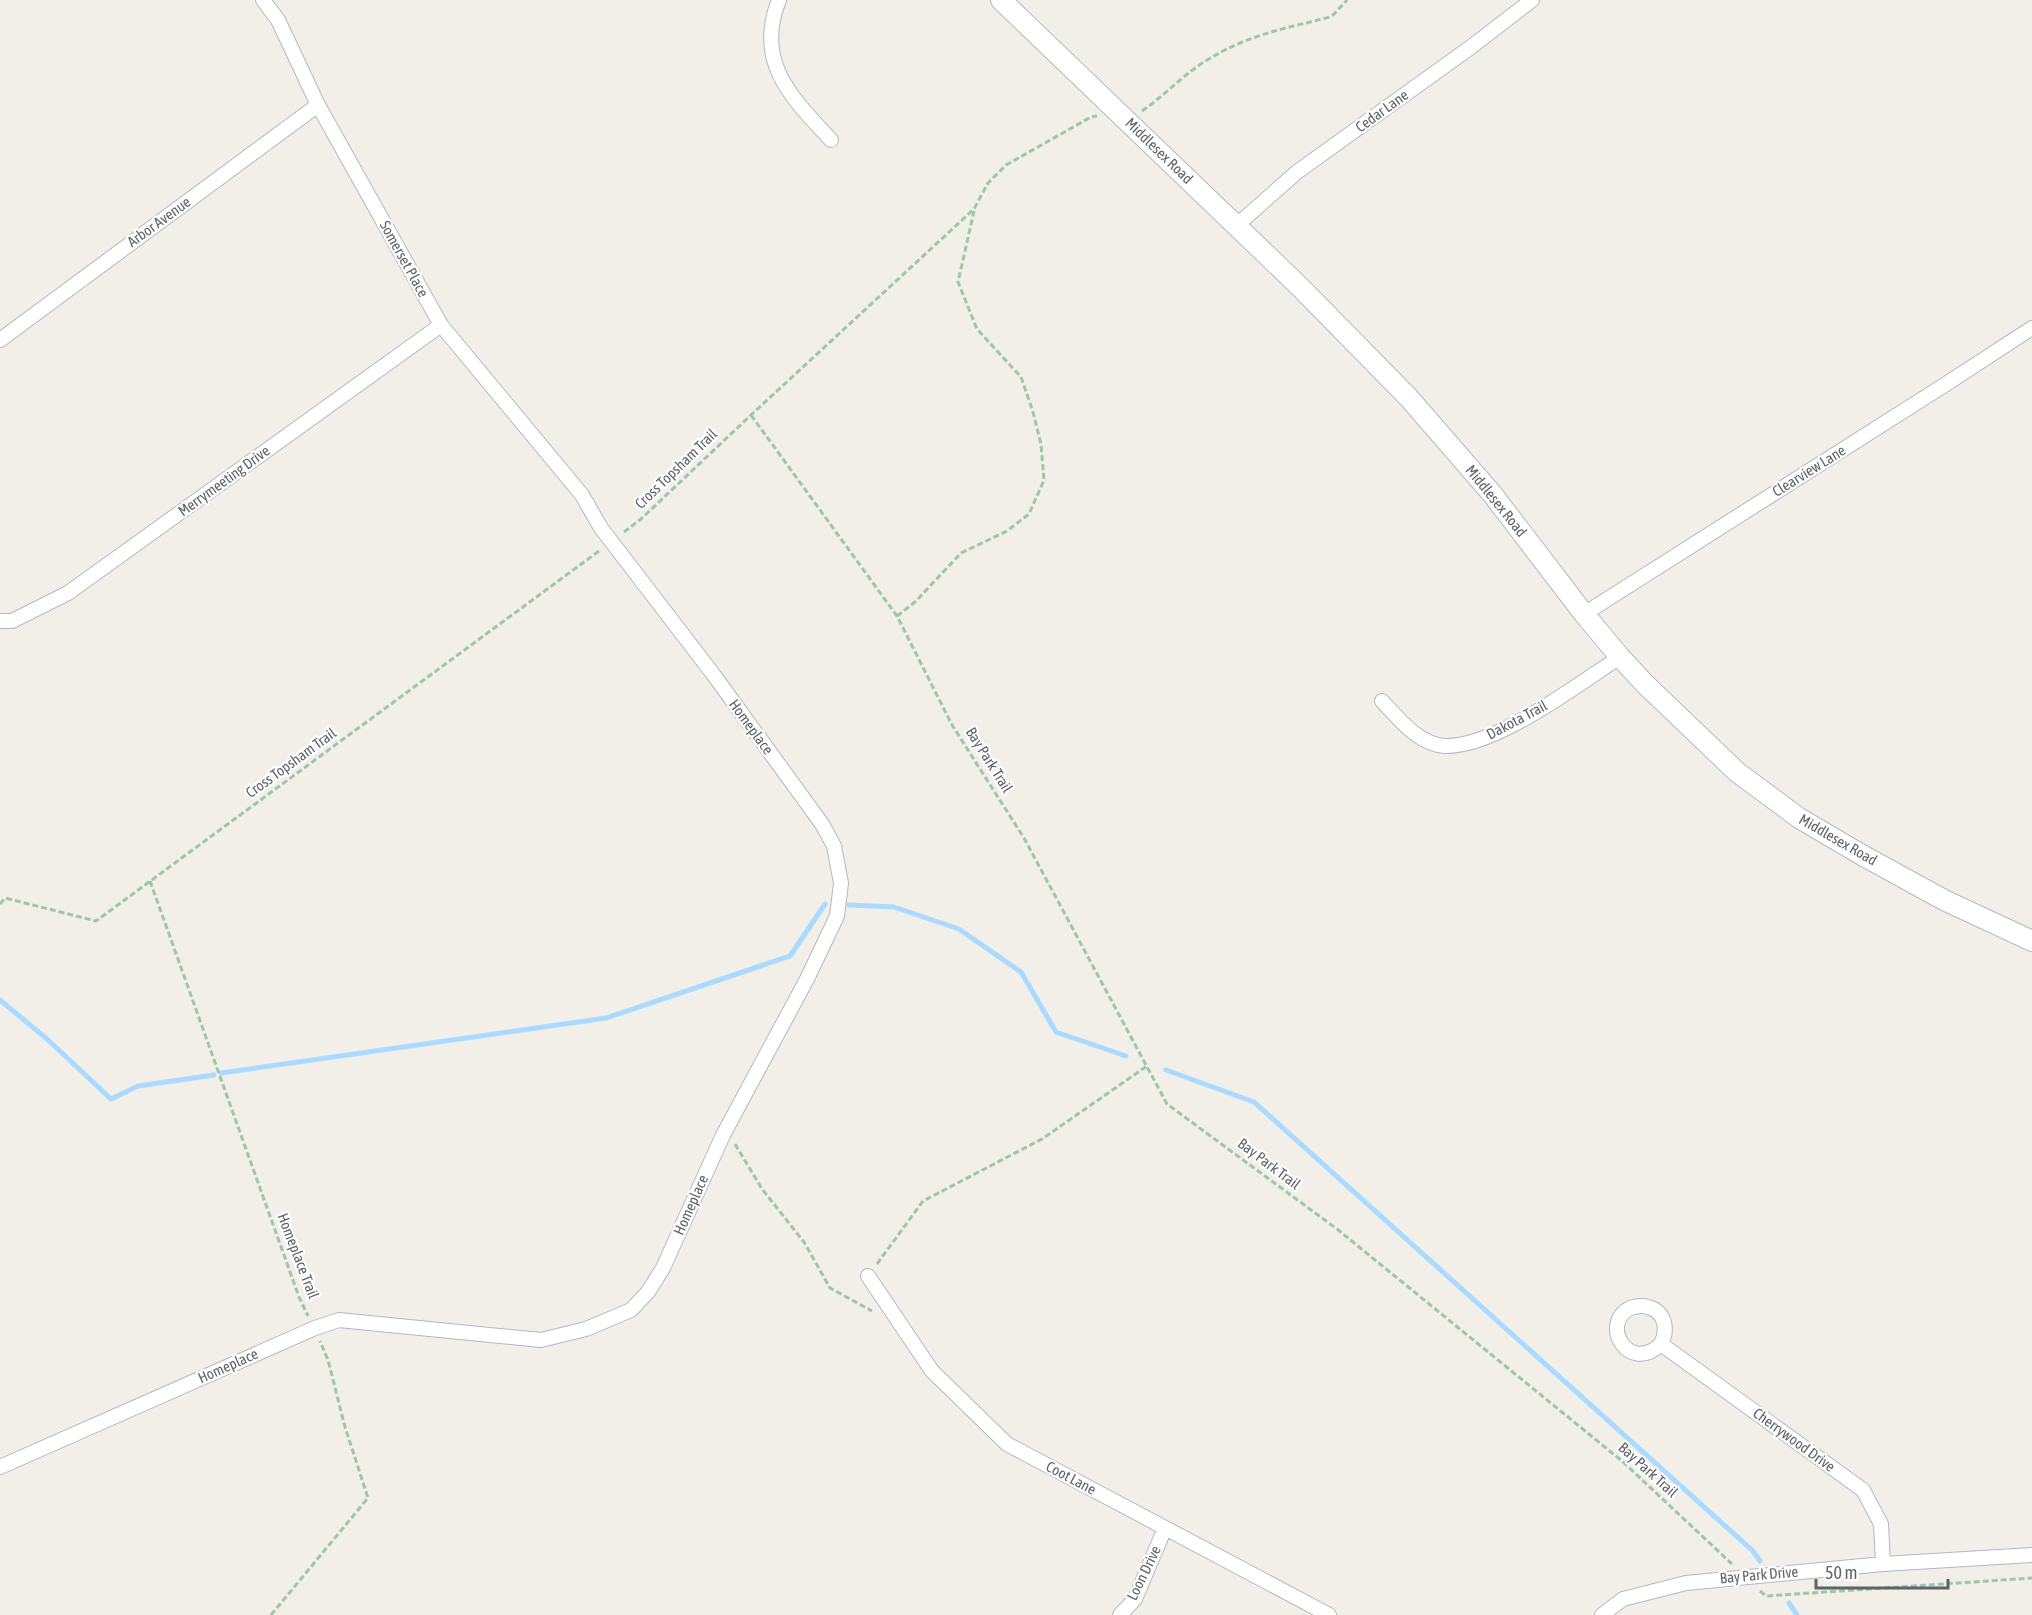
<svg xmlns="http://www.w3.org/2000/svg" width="2032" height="1615" font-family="'Asap Condensed',sans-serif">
<rect width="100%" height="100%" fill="#f1efe8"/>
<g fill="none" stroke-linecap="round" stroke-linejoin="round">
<path stroke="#aadaff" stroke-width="5" d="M849,905L894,907L959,929L1021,972L1056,1032L1126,1056
M0,1000L47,1039L111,1099L138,1086L214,1075
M1166,1070L1254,1102L1753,1551L1760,1561
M221,1073L606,1018L790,956L825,904
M1789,1603L1797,1615"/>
<g stroke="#b5b8bc" stroke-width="16">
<path id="street" d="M779,0C754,62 792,98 831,140
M1236,226L1297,172L1471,47L1532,0
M0,340L318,105
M1584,614L1946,384L2032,328
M0,621H12L68,593L441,325
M1382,701C1398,718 1419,745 1445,746C1496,747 1577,685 1620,657
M868,1276L932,1371L1007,1444L1329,1615
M1661,1344C1668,1330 1666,1312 1648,1307C1642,1305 1636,1306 1630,1308C1599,1324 1629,1375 1661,1344L1863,1490L1881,1524L1883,1564
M0,1467L315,1328L339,1320L541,1340L586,1329L631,1310L648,1292L663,1268L723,1135L807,979L837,916L841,883L834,846L822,824L713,674L601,528L582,495L441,325L318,105L278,20L263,0
M1120,1615L1135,1599L1165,1528
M1602,1615L1623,1599L1686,1583L1883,1564L2032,1555"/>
</g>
<g stroke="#b6babf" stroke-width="22">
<path id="secondary" d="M1001,0L1299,286L1409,398L1493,495L1584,614L1620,657L1645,684L1737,772L1799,818L1862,855L1944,900L2032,941"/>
</g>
<path stroke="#9cc7a9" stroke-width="3" stroke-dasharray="6 3" stroke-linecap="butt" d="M1142,111C1164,96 1182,76 1204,62C1246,35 1283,29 1330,17L1334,14L1347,0
M751,415L897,616L952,725L1024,838L1167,1104L1337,1229L1622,1461L1732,1564
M624,532L641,519L751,415L974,209L988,183L1006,165L1091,117L1097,116
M897,616L915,602L961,553L1007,531L1029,514L1044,480L1041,444L1033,412L1021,377L977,329L958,282L974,211
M150,881L299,1297L308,1316
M0,904L5,898L96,921L599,551
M735,1144L762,1189L804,1242L830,1288L872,1311
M877,1264L923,1201L1042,1139L1147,1066
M1760,1591L1766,1596L2032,1578
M271,1615L368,1498L345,1427L328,1360L320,1341"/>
<use href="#street" stroke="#fff" stroke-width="14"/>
<use href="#secondary" stroke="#fff" stroke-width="20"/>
</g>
<g text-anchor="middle" stroke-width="4.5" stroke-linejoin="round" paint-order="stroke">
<g font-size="15" fill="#5f6368" stroke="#fff">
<text transform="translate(1382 111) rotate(-36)" y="5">Cedar Lane</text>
<text transform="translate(1159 151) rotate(44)" y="5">Middlesex Road</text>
<text transform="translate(159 222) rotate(-36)" y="5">Arbor Avenue</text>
<text transform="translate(404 259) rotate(61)" y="5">Somerset Place</text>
<text transform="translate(676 469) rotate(-44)" y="5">Cross Topsham Trail</text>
<text transform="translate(1809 471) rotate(-32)" y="5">Clearview Lane</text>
<text transform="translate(224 481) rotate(-36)" y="5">Merrymeeting Drive</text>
<text transform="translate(1496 501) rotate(51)" y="5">Middlesex Road</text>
<text transform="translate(1517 720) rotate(-28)" y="5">Dakota Trail</text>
<text transform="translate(751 727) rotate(54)" y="5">Homeplace</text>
<text transform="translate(989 760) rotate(58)" y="5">Bay Park Trail</text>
<text transform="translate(291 763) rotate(-36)" y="5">Cross Topsham Trail</text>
<text transform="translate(1838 840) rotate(30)" y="5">Middlesex Road</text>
<text transform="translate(1269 1164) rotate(37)" y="5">Bay Park Trail</text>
<text transform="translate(691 1205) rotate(-66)" y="5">Homeplace</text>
<text transform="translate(298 1256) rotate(69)" y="5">Homeplace Trail</text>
<text transform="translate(228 1366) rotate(-24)" y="5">Homeplace</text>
<text transform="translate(1794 1440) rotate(36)" y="5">Cherrywood Drive</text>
<text transform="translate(1648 1470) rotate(42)" y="5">Bay Park Trail</text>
<text transform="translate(1071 1478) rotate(28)" y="5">Coot Lane</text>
<text transform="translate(1144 1573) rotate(-64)" y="5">Loon Drive</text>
<text transform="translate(1759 1575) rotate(-5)" y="5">Bay Park Drive</text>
</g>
</g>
<path d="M1816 1579v9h132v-9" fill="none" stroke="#5f6368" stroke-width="3"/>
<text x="1825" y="1579" font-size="18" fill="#5f6368" stroke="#ffffff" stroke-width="4.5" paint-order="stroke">50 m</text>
</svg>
